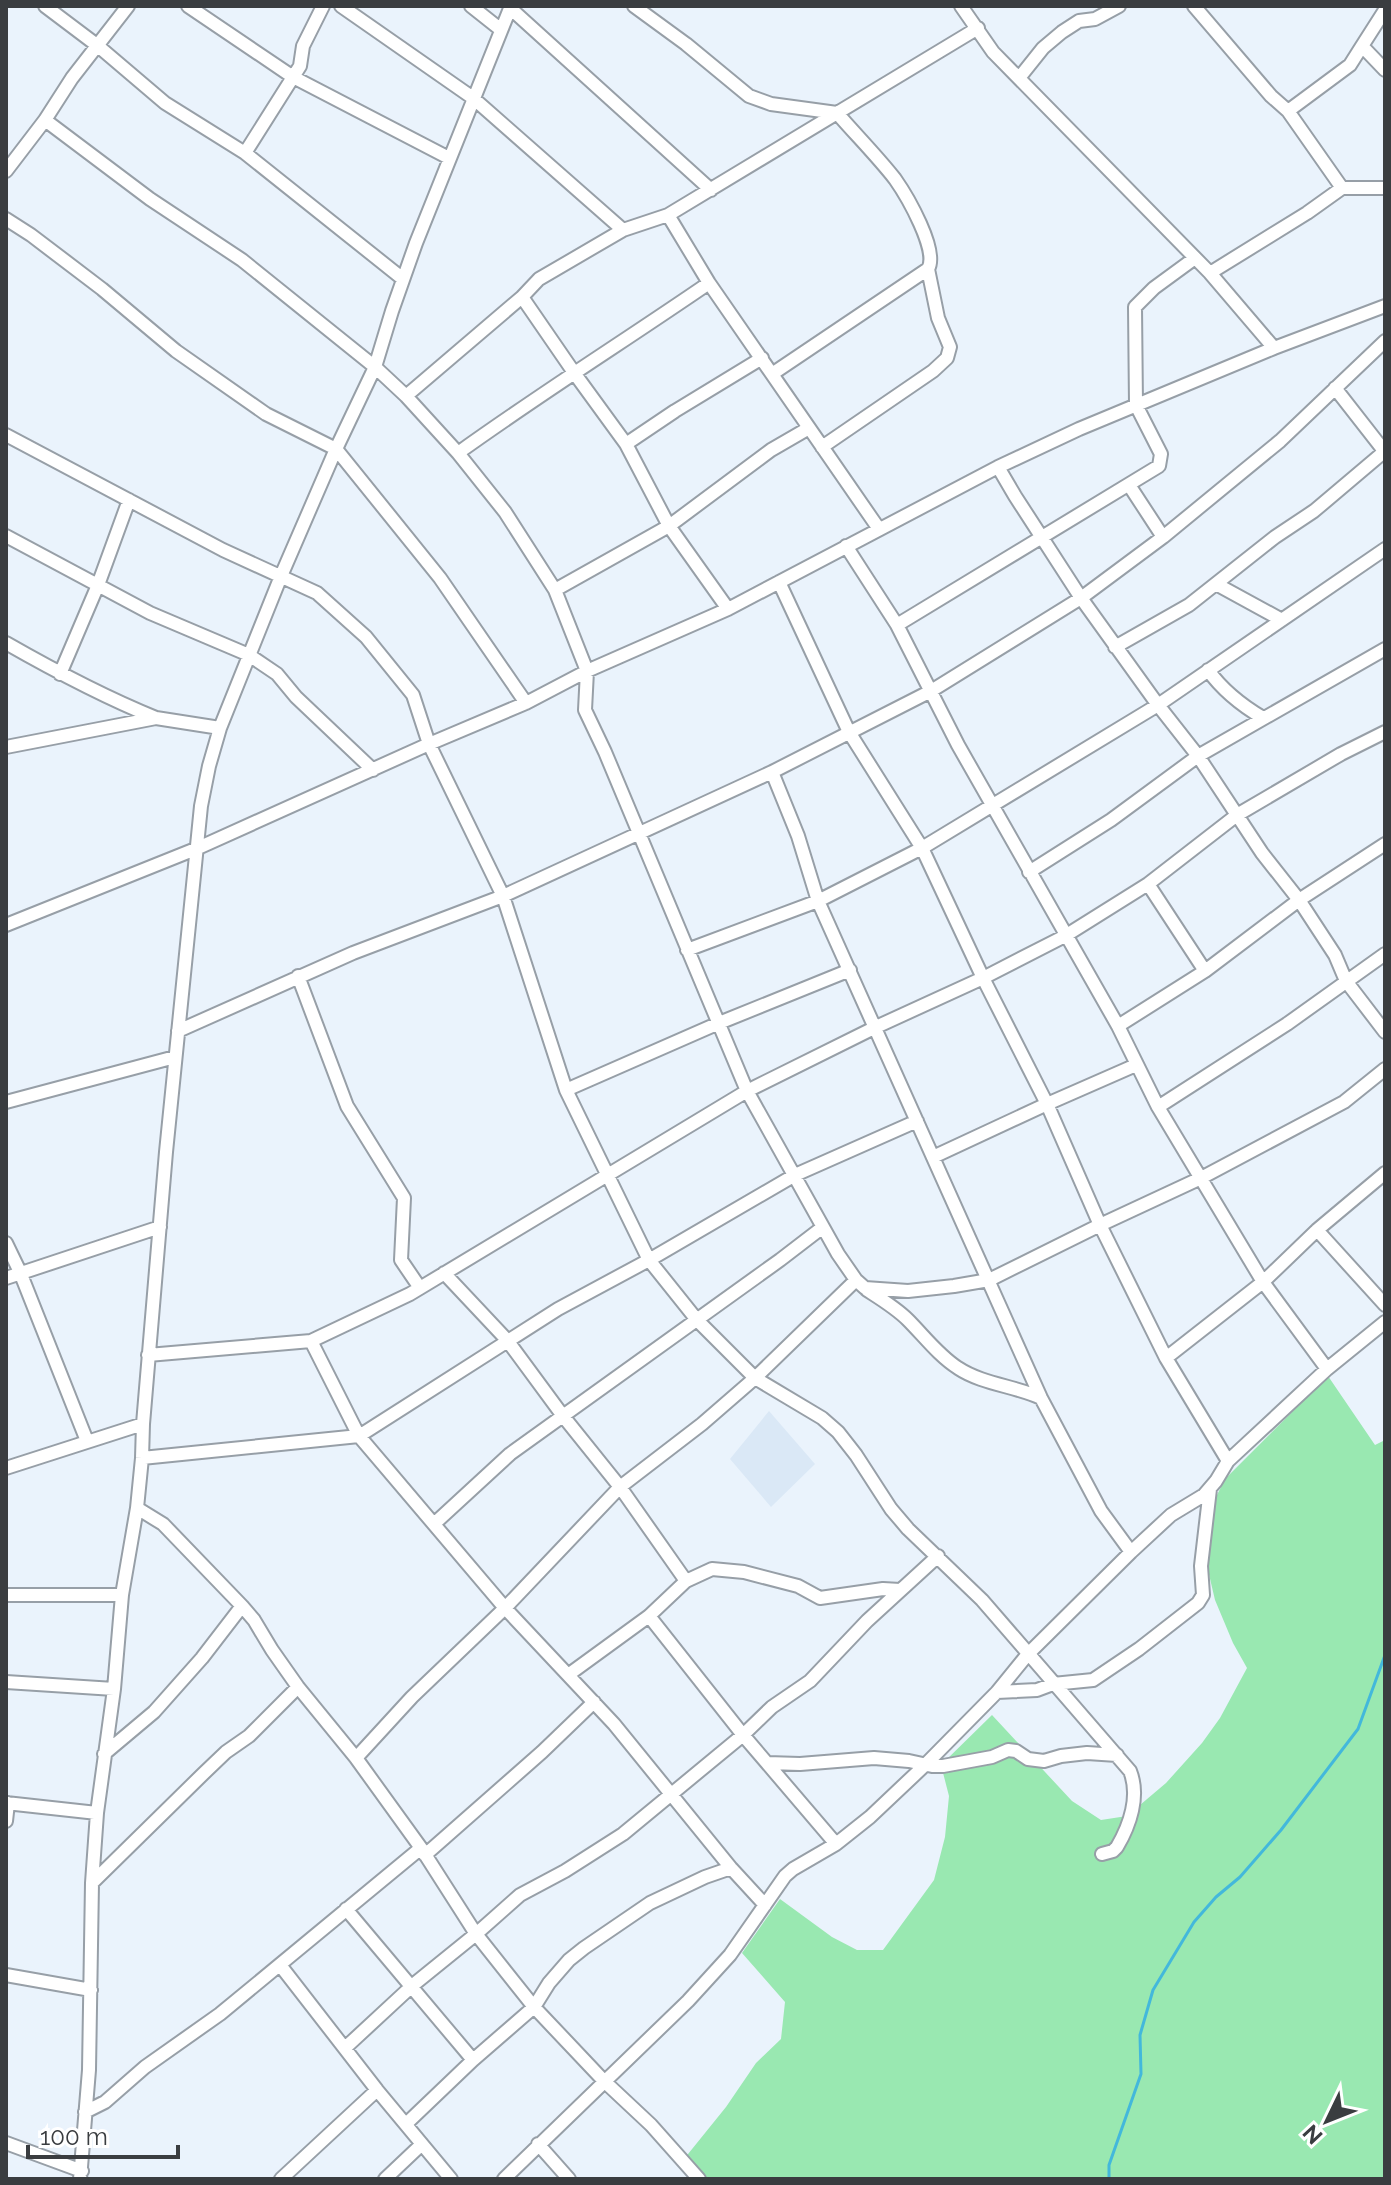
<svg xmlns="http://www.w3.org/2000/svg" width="1391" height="2185" font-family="Raleway,sans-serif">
<rect width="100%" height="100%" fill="#eaf3fc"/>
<path fill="#dae8f6" d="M769,1411L815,1464L771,1507L730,1459Z"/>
<path fill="#99e8b1" d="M1328,1376L1375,1445L1385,1440V2179H702L684,2159L726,2107L756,2063L781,2039L785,2002L742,1953L780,1899L832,1937L857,1950H883L934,1880L945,1837L949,1796L941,1765L992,1715L1072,1801L1101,1820L1127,1816L1166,1783L1202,1743L1220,1718L1247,1668L1233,1643L1215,1600L1207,1566V1515L1225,1479Z"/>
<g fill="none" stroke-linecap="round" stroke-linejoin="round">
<path stroke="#43b8db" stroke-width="3" d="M1109,2179V2165L1141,2074L1140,2035L1153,1990L1194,1922L1216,1897L1240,1877L1281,1830L1358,1729L1385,1655"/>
<g stroke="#979fa7" stroke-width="16">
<path id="minor" d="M45,6L98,46L165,103L245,153L403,279
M188,6L293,77L449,158
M341,6L473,98L623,230
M471,6L500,29
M634,6L686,44L749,96L771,104L837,113C856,135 877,156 895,179C907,196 939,251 928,269L772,374
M961,6L993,52L1210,273L1274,348
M1194,6L1271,96L1288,111L1342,188L1307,213L1210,273
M510,8L711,190
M1385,10L1362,46L1385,70
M1019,78L1043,48L1062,32L1079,21L1095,19L1119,6
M1288,111L1350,65L1362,46
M45,120L150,199L242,260L375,367L406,396L458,453L505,512L555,590L587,671L585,710L605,752L747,1091L838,1254L856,1280L865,1288L908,1291L954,1286L989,1280L1100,1225L1201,1178L1344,1102L1385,1069
M245,153L300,66L303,46L323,6
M6,171L45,120L72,78L128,6
M1342,188H1385
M668,215L623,230L539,279L522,297L575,374L626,444L669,526L728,609
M6,219L31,235L102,289L176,351L266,414L336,449L440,578L526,703
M1335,388L1385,452
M406,396L522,297
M6,435L223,550L317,593L366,637L413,695L429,744L503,896L566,1090L649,1260L697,1320L755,1378L822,1418L838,1432L856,1455L891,1509L908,1529L982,1600L1130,1771C1140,1796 1130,1825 1117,1847L1113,1851L1102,1854
M626,444L675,411L762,358
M822,447L933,371L947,358L950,347L938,318L928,269
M458,453C540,394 626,340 709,283
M998,467L1015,496L1081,598L1158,705L1198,756L1262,853L1299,900L1335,955L1346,981L1385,1032
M1129,485L1163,537
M879,529L709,283L668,215L978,28
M6,536L150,613L249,655L277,674L296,697L373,770
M846,546L897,625L958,745L1118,1026L1158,1107L1263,1282L1327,1369
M779,582L849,732L922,848L983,978L1047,1104L1100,1225L1166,1358L1228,1461
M1216,584L1282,620
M555,590L669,526L771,450L809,428
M897,625L1159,466L1161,454L1136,405L1135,307L1154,288L1195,258
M6,643C55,671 104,697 156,718
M1115,647L1189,605L1275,537L1314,511L1385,451
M1208,670C1223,691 1241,705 1263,718
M60,674L98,585L129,500
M6,747L156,718L220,728
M772,772L798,836L818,901L1041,1398L1101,1511L1131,1552
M1029,872L1111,820L1198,756L1385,649
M1148,884L1205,971
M6,925L198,848L429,744L526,703L587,671L728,609L998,467L1079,429L1274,348L1385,306
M687,950L818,901L922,848L1158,705L1385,549
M298,976L347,1106L404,1198L401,1260L420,1288
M1118,1026L1205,971L1299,900L1385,844
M178,1031L353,953L503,896L772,772L931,691L1081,598L1163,537L1280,441L1385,341
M566,1090L719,1023L850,970
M6,1102L175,1057
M1158,1107L1287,1024L1385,954
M933,1157L1047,1104L1136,1065
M1317,1230L1385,1305
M6,1243L20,1272L87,1441
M444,1273L507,1340L563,1416L620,1487L686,1581
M6,1278L160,1227
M867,1290C881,1299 896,1308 908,1320C924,1336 939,1356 958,1368C982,1384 1015,1386 1041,1398
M311,1341L359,1436L505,1608L614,1724L731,1868L765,1905
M148,1355L311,1341L410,1294L747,1091L876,1027L983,978L1065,936L1148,884L1237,815L1341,754L1385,732
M1166,1358L1263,1282L1317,1230L1385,1173
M142,1458L359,1436L558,1309L649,1260L795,1175L917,1121
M6,1468L143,1424
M137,1508L163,1524L242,1606L254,1620L272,1650L298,1687L356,1758L421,1848L476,1934L534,2007L604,2081L651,2125L699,2179
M434,1524L510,1454L780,1260L823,1227
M6,1595H122
M649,1616L743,1735L836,1844
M568,1675L649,1616L686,1581L712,1569L744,1572L798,1586L820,1598L883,1589L900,1590
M6,1682L114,1689
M997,1692L1037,1690L1053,1684L1093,1680L1139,1649L1198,1603L1203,1595L1201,1566L1210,1489
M104,1754L154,1712L202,1658L242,1606
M356,1758L412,1697L505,1608L620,1487L702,1424L755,1378L856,1280
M767,1763L800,1764L874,1758L909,1761L932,1766H943L992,1757L1008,1750L1016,1751L1028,1759L1044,1761L1061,1756L1087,1753L1117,1755
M6,1803L97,1813
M6,1821L8,1803
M425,1855L542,1752L594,1702
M92,1883L203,1774L226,1752L249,1736L298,1687
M346,1909L473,2060
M280,1965L377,2090L451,2179
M6,1975L91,1990
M345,2048L413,1985L476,1934L520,1895L565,1871L623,1834L743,1735L772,1707L810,1681L867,1621L938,1556
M85,2112L105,2102L145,2067L220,2014L421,1848
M406,2124L473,2060L534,2007L549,1983L569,1960L584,1948L650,1903L705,1877L731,1868
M6,2143L82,2171
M538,2144L569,2179
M80,2179L89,2070L92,1883L97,1813L114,1689L122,1595L137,1508L142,1458L143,1424L166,1152L201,806L209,766L220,728L281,576L336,449L375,367L392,311L416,243L511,6
M281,2179L377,2090
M385,2179L422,2144
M504,2179L688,2001L730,1955L785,1876L793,1869L836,1844L870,1817L925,1765L997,1692L1028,1654L1131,1552L1171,1515L1204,1495L1216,1481L1228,1461L1327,1369L1385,1322"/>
</g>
<use href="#minor" stroke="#fff" stroke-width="12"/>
</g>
<rect width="1391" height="2185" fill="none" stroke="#3a3d40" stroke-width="16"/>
<g transform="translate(1327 2121) rotate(227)" stroke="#ffffff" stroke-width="6" paint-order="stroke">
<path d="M0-6L14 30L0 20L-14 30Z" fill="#3a3d40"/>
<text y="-12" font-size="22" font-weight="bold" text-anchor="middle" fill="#3a3d40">N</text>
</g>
<path d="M28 2145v12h150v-12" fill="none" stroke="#3a3d40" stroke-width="4"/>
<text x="40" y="2145" font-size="24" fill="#3a3d40" stroke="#ffffff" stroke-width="6" paint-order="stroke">100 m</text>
</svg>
